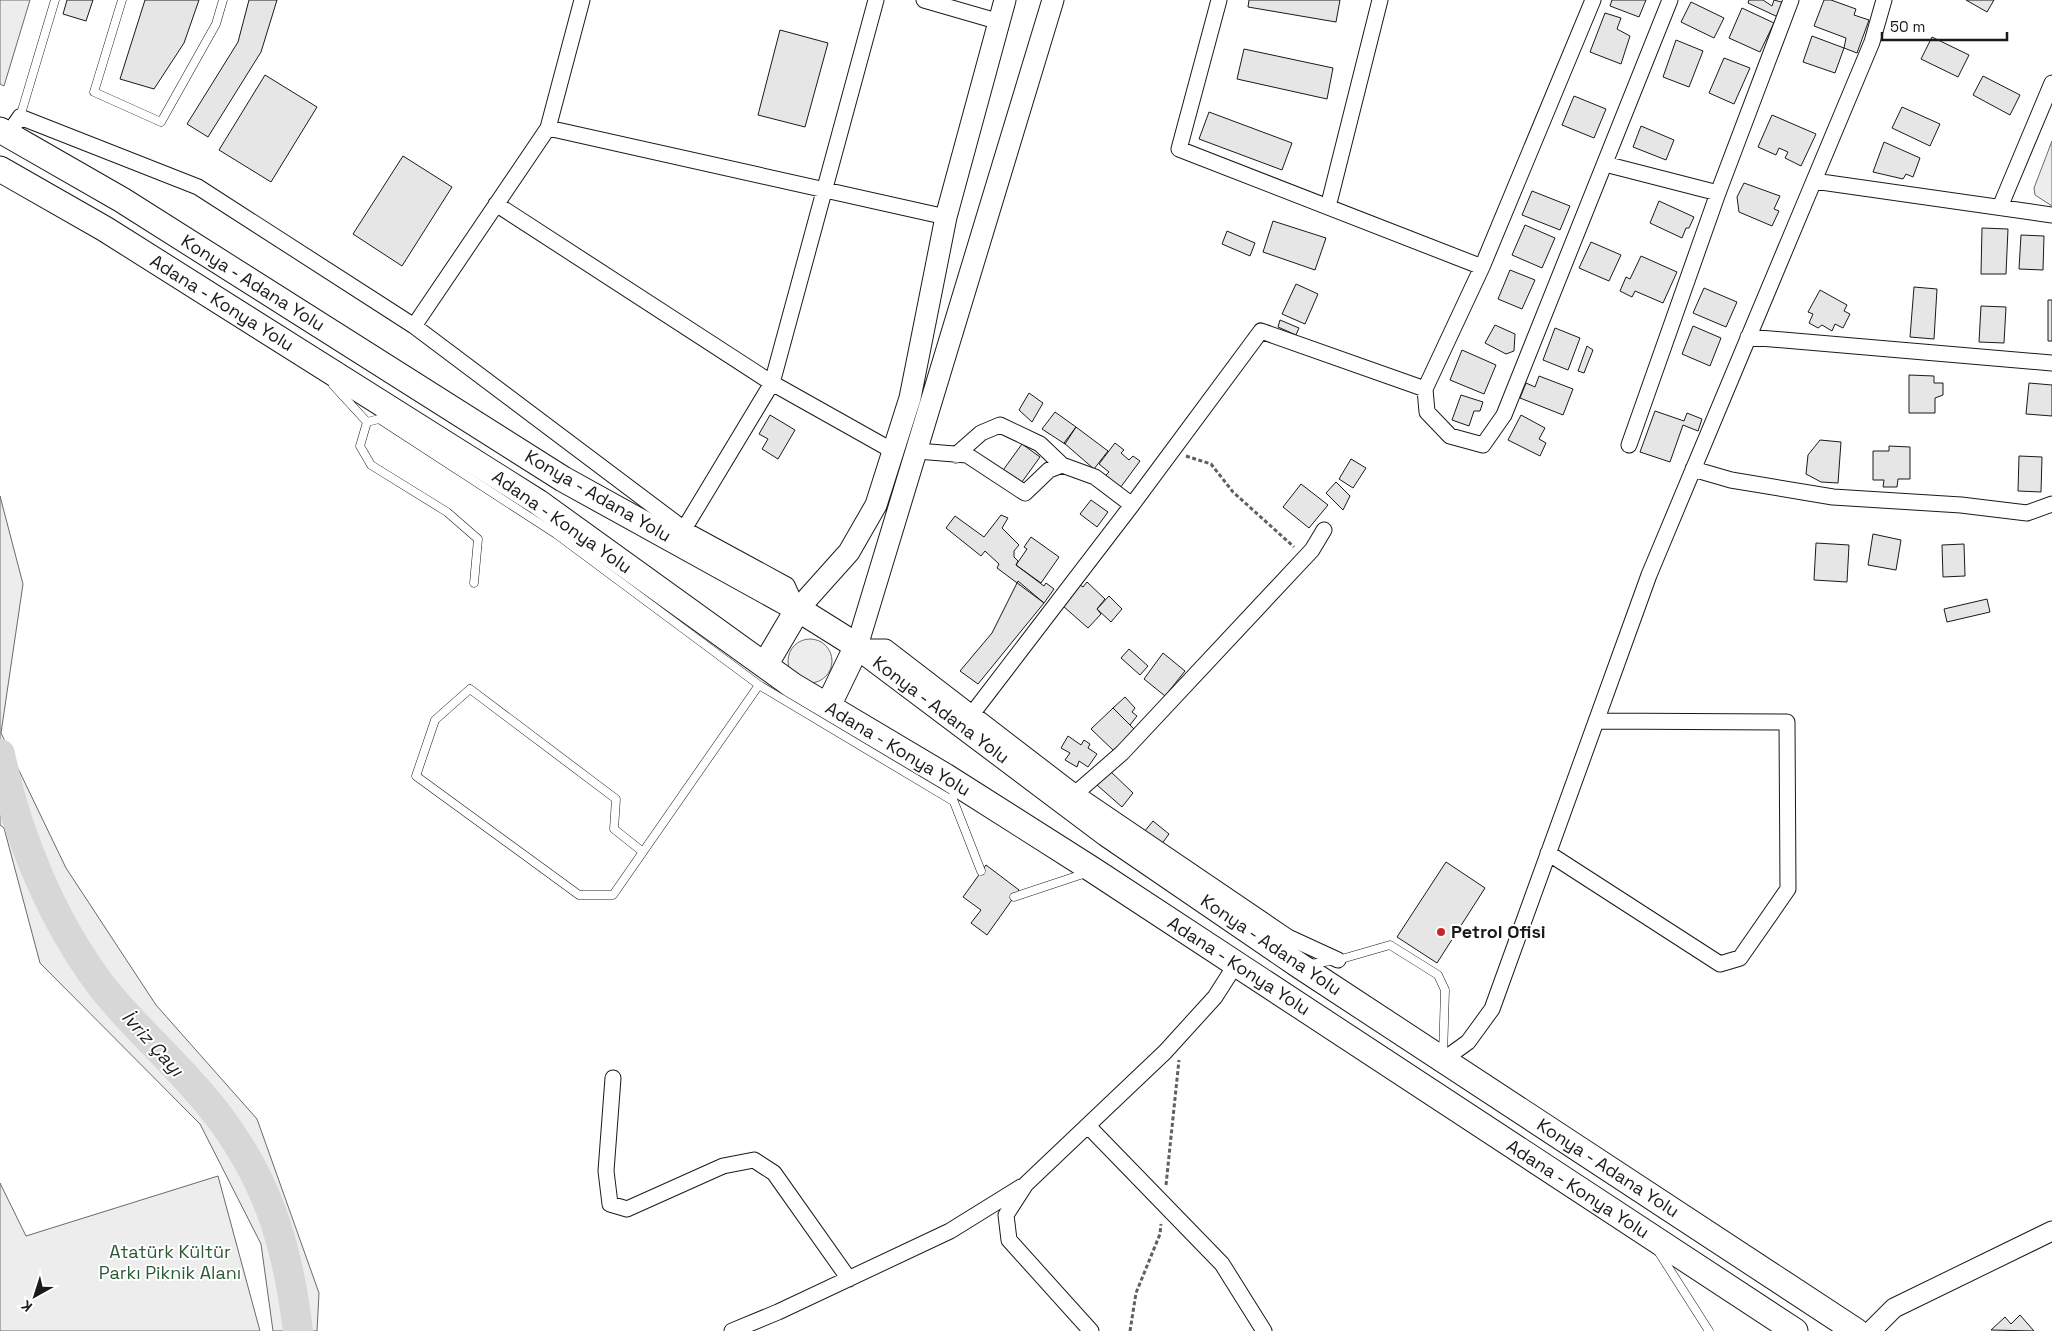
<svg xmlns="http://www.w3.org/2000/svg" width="2052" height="1331" font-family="'Space Grotesk',sans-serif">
<rect width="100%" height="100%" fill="#fff"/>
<path fill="#ededed" stroke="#6a6a6a" d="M0,0H30L4,86L0,84Z
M2052,141V206L2035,195L2034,188Z
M0,496L23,584L1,733L66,868L156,1005L257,1119L319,1293L317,1331H273L261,1244L200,1124L40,963L4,828L0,825Z
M788 661a22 22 0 1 1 44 0a22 22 0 1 1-44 0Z
M218,1176L260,1331H0V1183L26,1236Z"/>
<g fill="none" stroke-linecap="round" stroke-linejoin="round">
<path stroke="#d7d7d7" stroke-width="30" d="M0,754C17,836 52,921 103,988C138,1032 183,1069 217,1114C269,1182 288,1248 298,1331"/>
</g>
<path fill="#e6e6e6" stroke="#1a1a1a" d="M67,0H93L86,21L63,14Z
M145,0H199L184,43L154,89L120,79Z
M249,0H277L261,52L208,137L187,124L238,42Z
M1249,0H1340L1336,22L1248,7Z
M1612,0H1646L1639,17L1610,6Z
M1749,0H1763L1772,6L1774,0L1785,3L1778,17L1748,3Z
M1824,0H1831L1856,9L1854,15L1869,20L1857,53L1844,48L1846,38L1814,26Z
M1966,0H1994L1987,12Z
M1691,2L1724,18L1714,38L1681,22Z
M1742,8L1774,23L1760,52L1729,38Z
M1605,13L1621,18L1617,29L1630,36L1621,64L1590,52Z
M780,30L828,43L805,127L758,115Z
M1812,36L1844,48L1835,73L1803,62Z
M1932,37L1969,55L1958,77L1921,59Z
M1676,40L1703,51L1689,87L1663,77Z
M1244,49L1333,68L1327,99L1237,79Z
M1724,58L1750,68L1734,104L1709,93Z
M265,75L317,107L271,182L219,150Z
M1983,76L2020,95L2010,115L1973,95Z
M1574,96L1606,109L1594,138L1562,125Z
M1902,107L1940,124L1930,146L1892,128Z
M1209,112L1292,143L1282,170L1199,139Z
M1772,115L1816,134L1801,166L1785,158L1788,152L1779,148L1776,155L1758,147Z
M1641,126L1674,140L1666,160L1633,147Z
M1884,142L1920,158L1913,177L1906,174L1903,179L1873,172Z
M403,156L452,187L402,266L353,234Z
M1744,183L1780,196L1774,209L1779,211L1772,226L1739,212L1737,197Z
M1532,191L1570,206L1560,230L1522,215Z
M1659,201L1694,217L1689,228H1686L1682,238L1650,223Z
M1273,221L1326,238L1315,270L1263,252Z
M1525,225L1555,238L1542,268L1512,255Z
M1982,228L2008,229L2006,274H1981Z
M1227,231L1255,243L1250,256L1222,244Z
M2021,235L2044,236L2043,270L2019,269Z
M1591,242L1621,255L1609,281L1579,268Z
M1641,256L1677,272L1663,303L1635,291L1632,297L1620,291L1626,277L1630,279Z
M1510,270L1535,280L1522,309L1498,299Z
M1296,284L1318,294L1305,324L1282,314Z
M1914,287L1937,289L1934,339L1910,337Z
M1704,288L1737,302L1726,327L1693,313Z
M1820,290L1847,305L1844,311L1850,314L1843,328L1835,324L1832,331L1822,325L1818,328L1809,323L1813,314L1808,312Z
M2048,300H2052V341H2048Z
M1981,306L2006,307L2004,343L1979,342Z
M1280,320L1299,328L1296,335L1278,327Z
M1495,325L1515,334L1514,351L1506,354L1485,343Z
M1693,326L1721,338L1710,366L1682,354Z
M1555,328L1580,338L1568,370L1543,360Z
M1587,346L1593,350L1584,373L1578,371Z
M1462,350L1496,365L1484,394L1450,380Z
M1909,375L1934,376V383H1943V395L1935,398V413H1909Z
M1539,376L1573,389L1563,415L1520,398L1526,383L1535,387Z
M2029,383L2052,385V416L2026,414Z
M1029,393L1043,403L1032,422L1019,410Z
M1461,395L1483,402L1480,411H1474L1469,426L1452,420Z
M1655,411L1684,421L1687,413L1702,419L1698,431L1683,425L1670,462L1640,452Z
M1055,412L1076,427L1065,444L1042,429Z
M770,415L795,430L778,459L762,449L768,439L759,434Z
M1521,415L1545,428L1539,439L1546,443L1540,456L1508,440Z
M1076,427L1108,451L1094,469L1064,443Z
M1820,440L1841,442L1838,483L1821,482L1806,474L1808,455Z
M1115,443L1124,450L1121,453L1129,460L1133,456L1140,461L1120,488L1105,476L1109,472L1099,464Z
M1022,444L1040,457L1019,486L1001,473Z
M1889,446L1910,447V479H1898L1897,487H1883L1884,480H1873V451H1889Z
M2019,456L2042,457L2041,492L2018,491Z
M1351,459L1366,468L1353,488L1339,479Z
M1336,482L1350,496L1343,510L1326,493Z
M1301,484L1328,505L1309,528L1283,507Z
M1091,500L1108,512L1097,527L1080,514Z
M1001,515L1008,518L1002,528L1019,545L1014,551V557L1018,561L1016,565L1044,586L1046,583L1054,589L1044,603L997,568L999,564L985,551L981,556L946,528L955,516L984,537Z
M1873,534L1901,540L1896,570L1868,565Z
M1031,537L1059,557L1041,583L1016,565L1027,549L1024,547Z
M1816,543L1849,545L1847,582L1814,580Z
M1964,544L1965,576L1943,577L1942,545Z
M1018,581L1044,603L978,684L960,671L992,633Z
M1087,582L1105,599L1097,609L1101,614L1088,628L1063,606L1079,584L1083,587Z
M1109,596L1122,609L1111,622L1097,609Z
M1987,599L1990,612L1947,622L1944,609Z
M1129,649L1148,666L1140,675L1121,658Z
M1163,653L1185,671L1165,696L1144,679Z
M1125,697L1135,708L1132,712L1137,716L1130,725L1113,708Z
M1113,708L1135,730L1114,751L1091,729Z
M1068,736L1081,745L1084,740L1090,744L1088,748L1097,754L1088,767L1079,761L1077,767L1065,760L1070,753L1061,748Z
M1109,770L1133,793L1122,807L1097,785Z
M1153,821L1169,834L1161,845L1144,832Z
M1446,862L1485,888L1437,963L1397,937Z
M986,865L1019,890L987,935L971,923L981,910L963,897Z
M2020,1315L2034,1331L1991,1330L2005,1317L2011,1324Z"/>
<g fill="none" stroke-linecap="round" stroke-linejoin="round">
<g stroke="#1a1a1a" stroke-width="9">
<path id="service" d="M122,0L94,92L161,122L216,24L223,0
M20,117L55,0
M333,385L367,422
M474,583L478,539L447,512L371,465L360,446L367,422L379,419L556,534L759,685L953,801
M952,797L981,871
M643,852L614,829L616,799L470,689L435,720L416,776L579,895H613L759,685
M1014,897L1086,873
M1310,964L1338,960L1390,945L1438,975L1445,990L1443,1056
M1658,1251L1709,1331"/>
</g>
<g stroke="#1a1a1a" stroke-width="17">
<path id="minor" d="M924,0L1000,22
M1219,0L1179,149L1482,267
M548,128L946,217
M8,134L20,117L198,187L414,326L684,529L787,585L797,607
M1605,164L1718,193
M1814,181L2052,215
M496,204L772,383L893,451
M1328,207L1380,0
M2000,207L2052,83
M414,326L548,128L582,0
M1748,337L2052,363
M1425,389L1482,267L1593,0
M1629,445L1718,193L1791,0
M917,451L967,455L1025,493L1049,470L1062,465L1095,477L1132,505
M956,455L981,433L1000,425L1040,444L1062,465
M1693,469L1731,480L1833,497L1961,505L2027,513L2052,504
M684,529L772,383L876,0
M860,647H886L1076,793L1288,937L1338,960
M972,714L1132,505L1261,331L1425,389L1427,412L1450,436L1483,445L1504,415L1670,0
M1076,793L1122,753L1312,550L1324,530
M1548,853L1720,964L1740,958L1788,889L1787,722L1596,721
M1443,1060L1468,1042L1492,1009L1649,575L1872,42L1884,0
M613,1078L606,1171L610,1204L627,1209L723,1166L754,1160L774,1173L849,1279
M1088,1126L1222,1264L1264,1331
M732,1331L778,1312L950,1231L1021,1187
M1091,1331L1009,1240L1006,1215L1026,1184L1165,1052L1215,997L1236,964"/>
</g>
<g stroke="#1a1a1a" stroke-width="21">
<path id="tertiary" d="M1871,1331L1894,1308L2052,1231"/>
</g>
<g stroke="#1a1a1a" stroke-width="23">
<path id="secondary" d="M798,609L849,552L876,505L910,398L946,217L1005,0
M857,646L1053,0"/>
</g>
<g stroke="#1a1a1a" stroke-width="27">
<path id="trunk" d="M0,130L122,200L563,479L798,609L857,646L1107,834L1300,966L1856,1331
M0,169L105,229L538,502L792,685L945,776L1093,870L1795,1331
M765,665L798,609
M828,706L857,646"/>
</g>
<path stroke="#5f5f5f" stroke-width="3" stroke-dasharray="4 2.5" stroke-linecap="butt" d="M1186,456L1211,464L1233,492L1294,547
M1166,1185L1179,1060
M1130,1331L1136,1293L1160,1234L1161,1224"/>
<use href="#service" stroke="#fff" stroke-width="8"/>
<use href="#minor" stroke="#fff" stroke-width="15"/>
<use href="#tertiary" stroke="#fff" stroke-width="19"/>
<use href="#secondary" stroke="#fff" stroke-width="21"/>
<use href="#trunk" stroke="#fff" stroke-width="25"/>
</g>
<circle fill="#c62828" stroke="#fff" stroke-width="2" cx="1441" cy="932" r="5"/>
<g text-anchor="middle" stroke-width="4" stroke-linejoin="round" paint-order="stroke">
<g font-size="18" fill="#1a1a1a" stroke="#fff">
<text transform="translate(253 283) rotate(32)" y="6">Konya - Adana Yolu</text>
<text transform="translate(222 303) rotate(32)" y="6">Adana - Konya Yolu</text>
<text transform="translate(598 496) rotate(30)" y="6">Konya - Adana Yolu</text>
<text transform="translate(562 522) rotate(35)" y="6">Adana - Konya Yolu</text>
<text transform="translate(941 710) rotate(37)" y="6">Konya - Adana Yolu</text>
<text transform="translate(898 749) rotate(31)" y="6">Adana - Konya Yolu</text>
<text transform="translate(1271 945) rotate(34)" y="6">Konya - Adana Yolu</text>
<text transform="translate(1239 966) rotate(33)" y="6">Adana - Konya Yolu</text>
<text transform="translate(1608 1168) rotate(33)" y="6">Konya - Adana Yolu</text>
<text transform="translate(1578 1189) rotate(33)" y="6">Adana - Konya Yolu</text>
</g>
<g font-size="18" font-weight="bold" fill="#1a1a1a" stroke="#fff" text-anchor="start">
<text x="1451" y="938">Petrol Ofisi</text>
</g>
<g font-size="18" fill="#2b5a34" stroke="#fff">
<text x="170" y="1258">Atatürk Kültür<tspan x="170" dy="21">Parkı Piknik Alanı</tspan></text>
</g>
<g font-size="19" font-style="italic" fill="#1a1a1a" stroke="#fff">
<text transform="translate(153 1043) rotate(48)" y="7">İvriz Çayı</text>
</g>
</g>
<g transform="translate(35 1296) rotate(219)" stroke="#ffffff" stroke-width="4" paint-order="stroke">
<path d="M0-4L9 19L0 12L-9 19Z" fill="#1a1a1a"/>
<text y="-8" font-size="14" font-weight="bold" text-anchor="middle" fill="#1a1a1a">K</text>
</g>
<path d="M1882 32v8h125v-8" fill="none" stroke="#1a1a1a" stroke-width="2.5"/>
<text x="1890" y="32" font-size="15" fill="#1a1a1a" stroke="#ffffff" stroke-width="4" paint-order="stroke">50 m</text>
</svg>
